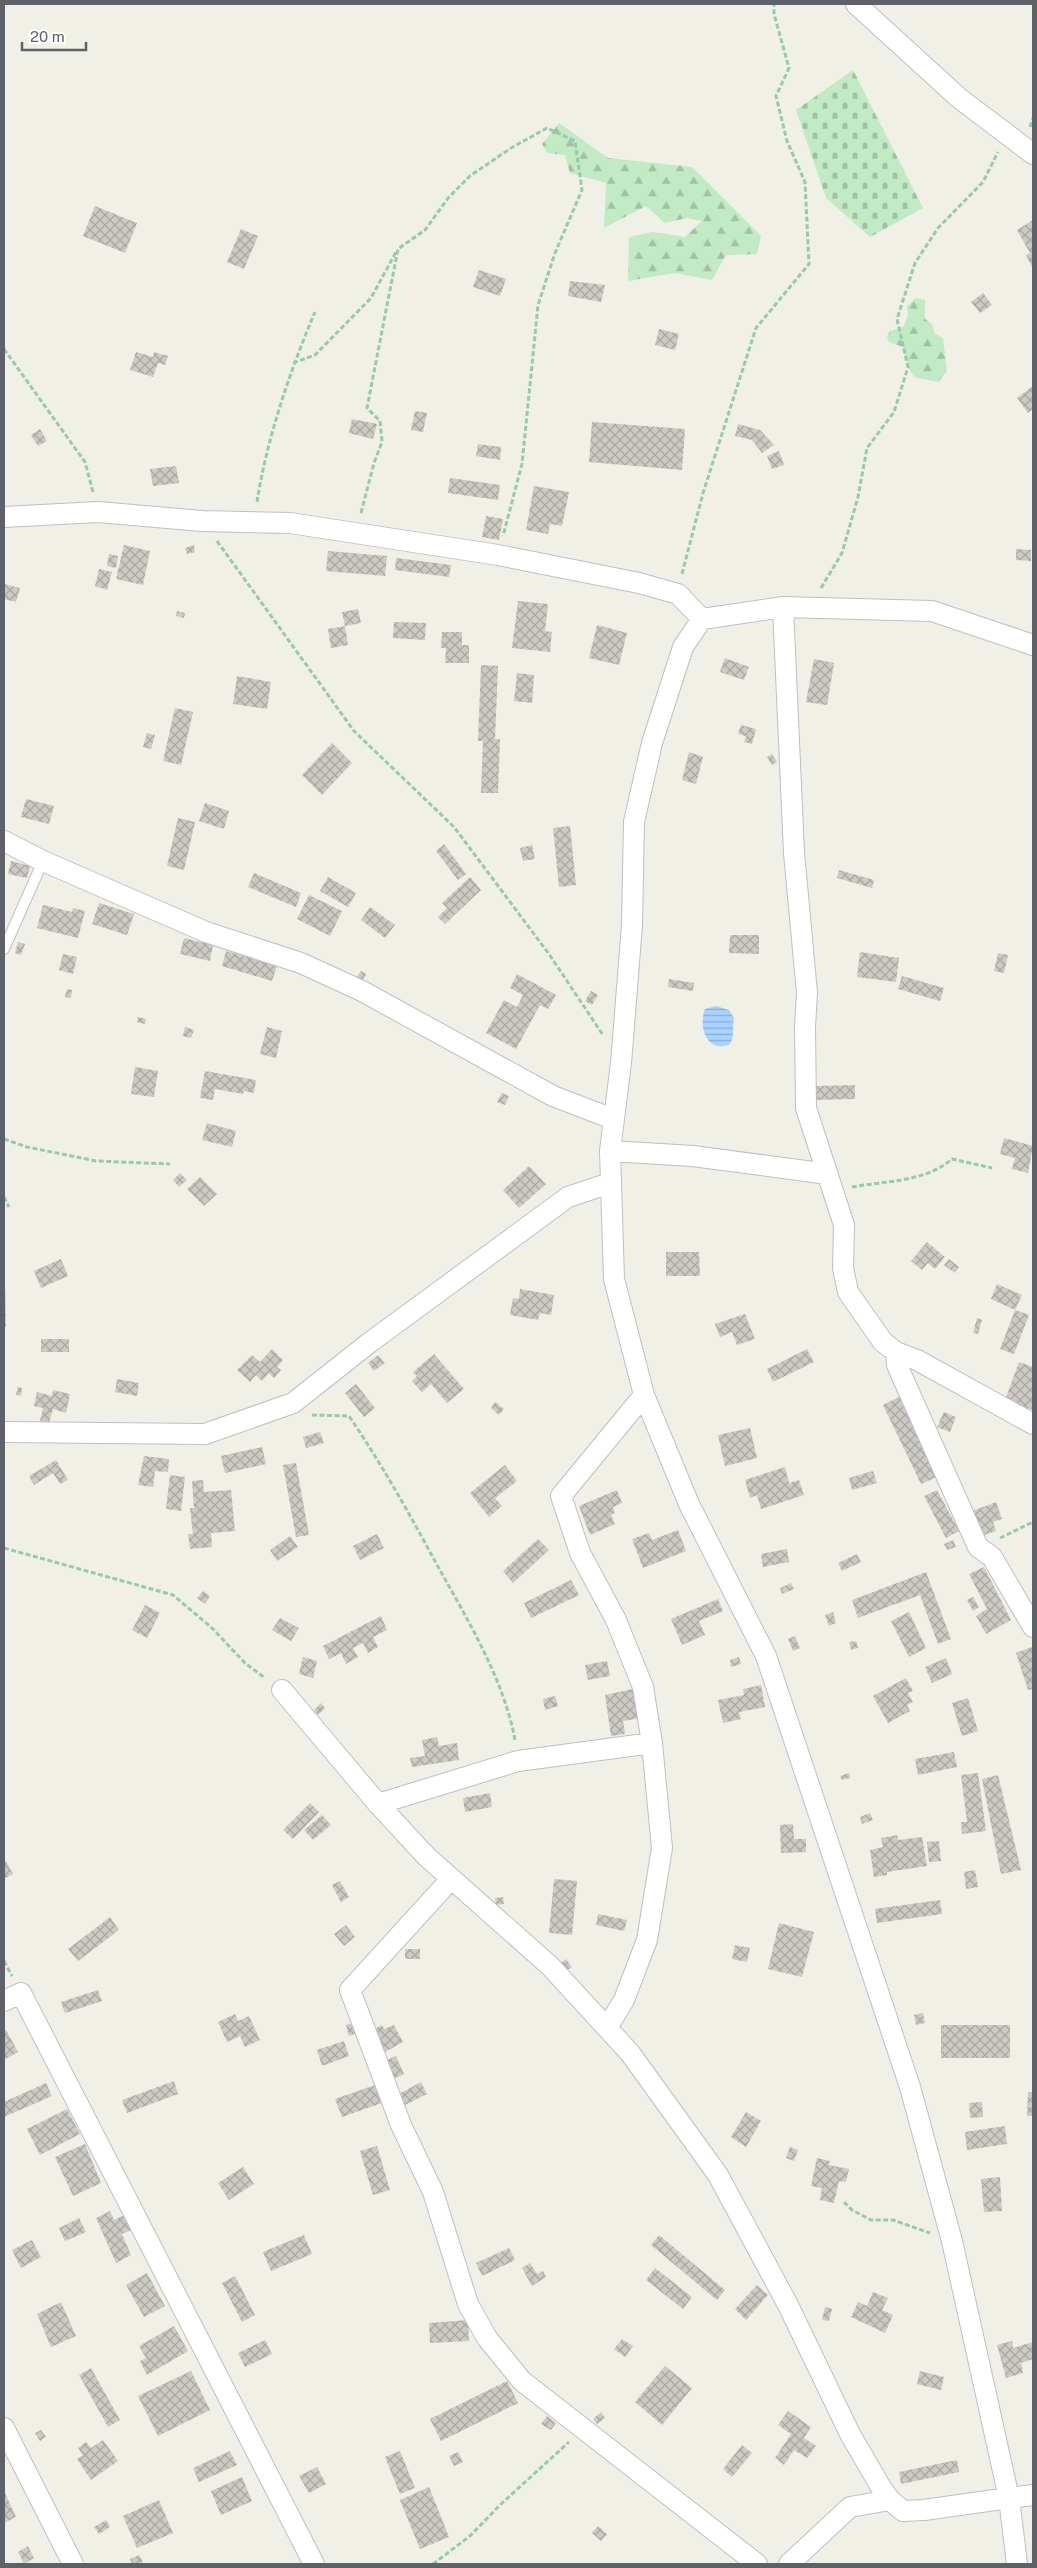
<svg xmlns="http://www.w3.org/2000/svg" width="1037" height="2568" font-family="'Public Sans',sans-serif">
<defs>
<pattern id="forest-firs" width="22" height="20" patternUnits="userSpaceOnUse" patternTransform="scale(1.25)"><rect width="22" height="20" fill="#c1eac5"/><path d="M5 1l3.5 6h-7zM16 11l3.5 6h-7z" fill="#a0c1a4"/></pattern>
<pattern id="cemetery-stones" width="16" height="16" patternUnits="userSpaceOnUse" patternTransform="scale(1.25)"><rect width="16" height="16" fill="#c1eac5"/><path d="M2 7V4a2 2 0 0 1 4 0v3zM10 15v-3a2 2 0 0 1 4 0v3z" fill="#a0c1a4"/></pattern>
<pattern id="water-rules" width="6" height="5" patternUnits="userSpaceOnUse" patternTransform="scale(1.25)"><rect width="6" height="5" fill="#a8d2ff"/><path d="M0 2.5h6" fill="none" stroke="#8caed2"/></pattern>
<pattern id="building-cross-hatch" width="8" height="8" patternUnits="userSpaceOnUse" patternTransform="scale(1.25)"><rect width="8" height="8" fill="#cccac3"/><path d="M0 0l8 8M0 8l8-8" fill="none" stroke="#a9a7a2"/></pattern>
</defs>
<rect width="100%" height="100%" fill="#f1f0e6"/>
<path fill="url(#forest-firs)" d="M559,123L608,158L692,167L761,236L757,254L726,255L712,280L675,273L628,281L629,237L653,232L685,237L702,221L687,218L665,223L646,206L604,228L606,183L570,173L565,155L547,153L542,144Z
M916,298L925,300V319L932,324L935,334L943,338L947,371L938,382L914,377L908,367L903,347L889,342L887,336L890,331L903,327L908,316L907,306Z"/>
<path fill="url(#cemetery-stones)" d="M853,70L923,208L870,237L826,198L796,110Z"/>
<path fill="url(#water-rules)" d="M716,1006L729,1010L734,1018C732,1027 735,1036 730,1044C707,1054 698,1027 705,1009Z"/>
<path fill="url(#building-cross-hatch)" d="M95,206L137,223L125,253L83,236Z
M1033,220V269L1026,255L1030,253L1017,230Z
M241,229L258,236L244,269L227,262Z
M479,270L506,279L500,296L473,287Z
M570,281L605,285L601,302L568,296Z
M983,293L992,305L980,313L971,302Z
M659,329L679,334L675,350L655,345Z
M136,352L153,357L154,352L168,356L165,365L158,363L153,377L130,370Z
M1033,386V409L1028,413L1017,398Z
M415,411L427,413L423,432L411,430Z
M352,419L377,424L373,439L349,433Z
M592,422L685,429L682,470L589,462Z
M738,424L760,430L774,445L762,453L752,440L735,436Z
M40,429L47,441L38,446L31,435Z
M478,444L501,447L500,460L476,456Z
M779,451L784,465L772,469L767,456Z
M176,466L179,483L153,486L150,469Z
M450,478L500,485L498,500L448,493Z
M534,486L569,492L562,526L550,524L548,534L526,530Z
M486,516L503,519L499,540L482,537Z
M124,545L150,551L143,585L116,579Z
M194,545L195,552L187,554L185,548Z
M1016,549L1031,550V561L1016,560Z
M328,551L387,556L385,576L326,571Z
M109,554L118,556L116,568L107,566Z
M396,558L451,565L449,577L395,570Z
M99,569L112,572L107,590L95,586Z
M4,584L20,588L16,602L4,599Z
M518,601L548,604L545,631L552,632L550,652L512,648Z
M358,609L361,623L345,626L342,612Z
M177,611L185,613L184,618L176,616Z
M394,622L426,623L425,640L393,638Z
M597,625L627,633L619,665L589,658Z
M345,626L348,645L331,648L328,629Z
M442,632H462V645H469V663H445L446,648H441Z
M725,658L749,667L744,680L720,672Z
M814,659L834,663L827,705L806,702Z
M481,665L498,666L495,739H500L498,793H481L483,741H478Z
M517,673L534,675L532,703L514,701Z
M237,676L271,682L267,709L233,704Z
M175,708L193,712L181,765L163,761Z
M741,725L756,729L752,744L744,742L746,736L738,734Z
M147,733L155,735L151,749L143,747Z
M332,743L352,763L322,795L302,775Z
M689,752L703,757L696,784L682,780Z
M772,754L777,762L772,765L767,757Z
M26,799L54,806L49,824L21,817Z
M205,803L229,811L224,829L199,821Z
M178,818L195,822L184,870L167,866Z
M570,826L576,885L559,887L553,828Z
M444,844L466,874L458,880L436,851Z
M532,845L535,859L523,861L520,848Z
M11,861L30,866L27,878L8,874Z
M839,870L874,880L872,888L837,878Z
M254,873L301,893L296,907L248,887Z
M328,877L356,893L348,907L320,891Z
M470,877L481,890L445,924L438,917L447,908L442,903Z
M309,895L342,911L330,936L297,919Z
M99,903L134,914L127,935L92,924Z
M43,905L72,912L73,908L85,911L78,938L37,928Z
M370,907L395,925L385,938L361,920Z
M730,935H759V954L729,953Z
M184,938L213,945L210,961L180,954Z
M18,942L25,944L21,955L15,953Z
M226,951L277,966L272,981L222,966Z
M860,952L899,958L896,982L857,977Z
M998,953L1008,955L1004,973L994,971Z
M63,954L77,957L73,974L59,970Z
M361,971L366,974L362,982L356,978Z
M517,974L556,995L548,1009L540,1005L516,1049L486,1033L504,1000L517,1007L523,995L510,988Z
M902,976L944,988L940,1001L898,989Z
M669,979L694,983L693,991L668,987Z
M67,989L72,990L71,998L65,997Z
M591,991L598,995L592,1005L585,1001Z
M138,1017L146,1019L145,1024L137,1022Z
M185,1027L194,1030L191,1038L183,1036Z
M267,1027L282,1031L276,1058L260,1054Z
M135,1067L158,1071L154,1097L131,1094Z
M205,1071L256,1080L254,1093L244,1091L243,1094L215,1089L213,1100L200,1098Z
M855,1085V1099L816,1100L815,1086Z
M502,1093L509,1096L505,1105L497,1102Z
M207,1123L236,1131L232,1147L202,1140Z
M1004,1138L1033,1146L1028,1173L1012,1169L1015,1158L1000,1154Z
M529,1166L546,1184L519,1208L503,1190Z
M180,1173L187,1180L179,1187L173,1180Z
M200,1177L217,1194L204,1206L187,1189Z
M927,1242L945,1257L935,1269L928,1263L922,1270L911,1261Z
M666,1252H699L700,1276H666Z
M61,1259L68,1276L41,1288L34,1271Z
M949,1259L959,1267L955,1273L944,1265Z
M4,1283H5L6,1327H4Z
M997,1284L1022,1295L1015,1310L991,1299Z
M520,1289L554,1295L551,1315L540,1313L538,1320L510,1315L513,1298L519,1299Z
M1015,1310L1029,1315L1014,1354L1000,1349Z
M745,1314L755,1339L737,1345L732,1332L720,1337L715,1324Z
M977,1318L982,1320L978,1334L973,1333Z
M41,1339H69V1352H41Z
M272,1349L283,1360L277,1367L281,1370L274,1378L269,1373L262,1381L256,1375L250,1382L237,1370L252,1355L260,1362Z
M807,1349L814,1362L773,1382L767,1369Z
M434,1354L464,1389L447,1403L431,1384L422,1392L412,1381L417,1376L413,1372Z
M378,1355L385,1363L374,1371L368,1363Z
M1019,1362L1033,1367V1410L1005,1400Z
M117,1379L139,1383L137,1396L115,1392Z
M356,1384L375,1408L364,1417L345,1393Z
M18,1387L22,1388L21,1396L16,1395Z
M53,1390L70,1394L66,1413L53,1409L49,1423L40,1421L43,1408L34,1406L37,1392L52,1396Z
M899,1397L937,1477L921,1484L883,1405Z
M495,1402L504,1409L499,1415L491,1408Z
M944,1412L956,1417L950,1432L937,1427Z
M750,1428L757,1458L725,1466L718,1435Z
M320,1432L324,1443L306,1448L303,1437Z
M262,1447L266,1464L225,1473L221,1456Z
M144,1456L169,1459L168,1472L155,1471L153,1487L138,1485Z
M56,1460L68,1480L60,1484L53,1473L34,1485L29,1476Z
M296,1463L309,1535L296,1537L283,1465Z
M505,1465L517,1481L495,1498L502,1506L489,1517L470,1493Z
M785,1467L789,1483L799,1480L804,1495L761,1509L757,1495L750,1498L745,1480Z
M873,1471L877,1483L852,1490L849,1478Z
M170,1475L185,1477L181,1511L166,1509Z
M203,1480L204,1492L231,1490L235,1531L211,1533L212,1547L190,1549L188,1534H193L190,1508H194L192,1481Z
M617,1490L622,1503L613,1507L615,1513L611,1515L615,1524L590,1535L579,1506Z
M937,1490L959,1531L946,1538L924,1496Z
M996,1502L1002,1519L993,1522L996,1531L981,1536L972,1511Z
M678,1530L686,1551L643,1568L632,1539L649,1533L652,1540Z
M377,1534L384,1548L360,1560L353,1546Z
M290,1536L298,1547L277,1561L270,1550Z
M538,1539L549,1550L513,1583L503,1571Z
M953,1540L956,1547L947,1550L944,1544Z
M787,1549L789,1562L763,1567L761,1554Z
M857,1554L861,1562L842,1571L838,1563Z
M984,1567L1011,1620L986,1634L976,1616L987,1609L969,1574Z
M926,1572L951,1639L938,1644L920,1595L858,1618L852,1600Z
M571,1580L579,1595L531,1618L524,1603Z
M791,1583L794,1589L782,1594L780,1588Z
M203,1591L210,1596L205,1604L197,1598Z
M973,1597L979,1607L973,1611L967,1600Z
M718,1599L723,1611L699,1621L705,1635L682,1645L671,1619Z
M145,1605L160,1613L147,1638L132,1630Z
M833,1612L836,1623L829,1626L825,1615Z
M909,1612L926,1648L909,1657L891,1621Z
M381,1616L387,1630L373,1637L378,1647L368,1653L363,1643L353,1648L358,1657L346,1664L341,1653L329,1659L323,1646Z
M280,1618L299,1628L291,1641L272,1630Z
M795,1636L800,1648L793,1651L788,1639Z
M856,1641L858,1648L851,1650L849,1642Z
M1032,1647L1033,1689L1028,1690L1016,1653Z
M303,1657L317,1661L313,1678L299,1674Z
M739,1657L741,1664L731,1667L730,1660Z
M946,1658L952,1674L932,1683L925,1667Z
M607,1661L610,1676L588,1680L585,1665Z
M906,1678L913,1691L908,1693L913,1702L907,1705L910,1711L888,1723L873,1696Z
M761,1685L765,1707L739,1712L741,1719L723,1723L718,1700L744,1695L743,1689Z
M637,1688L641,1718L623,1721L625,1734L611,1736L605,1695Z
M555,1696L558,1706L545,1710L543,1699Z
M968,1698L978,1731L962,1736L952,1703Z
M321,1703L325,1708L318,1715L314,1710Z
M437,1737L439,1746L457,1743L459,1760L412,1767L410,1758L425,1756L422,1740Z
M954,1752L957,1767L918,1775L915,1759Z
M849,1773L850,1778L842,1780L840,1776Z
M978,1773L986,1831L962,1834L961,1822H967L961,1775Z
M998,1775L1021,1870L1001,1874L982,1779Z
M490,1793L492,1807L465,1812L463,1798Z
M310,1803L319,1812L293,1839L283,1830Z
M870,1813L873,1820L862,1824L860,1817Z
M322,1815L331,1825L313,1840L304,1830Z
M793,1824L794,1839H806V1852L781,1853L780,1825Z
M897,1835L898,1840L922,1837L927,1866L887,1872V1875L874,1877L870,1850L883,1847L881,1838Z
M939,1841L941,1861L929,1862L927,1842Z
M4,1858L13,1874L4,1879Z
M975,1870L978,1887L966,1889L964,1872Z
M554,1879L577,1881L572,1935L549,1933Z
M340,1881L349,1897L341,1902L332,1885Z
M503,1897L504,1904L496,1905L495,1898Z
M940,1900L942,1914L877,1923L875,1909Z
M598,1914L627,1920L624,1931L596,1925Z
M110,1917L119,1930L78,1961L68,1949Z
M779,1923L814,1932L802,1977L768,1969Z
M346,1925L355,1937L344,1946L334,1934Z
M735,1945L750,1948L747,1962L732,1959Z
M405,1949H420V1959H405Z
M566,1959L572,1967L567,1970L561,1963Z
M98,1990L102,2001L65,2013L61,2002Z
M923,2013L925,2023L916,2025L914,2015Z
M235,2014L238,2021L249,2016L260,2040L245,2047L240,2036L227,2042L218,2022Z
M353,2023L357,2033L349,2036L346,2025Z
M382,2025L384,2029L394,2025L403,2042L383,2053L371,2031Z
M941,2025H1010V2058H941Z
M6,2030L18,2052L4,2060V2031Z
M344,2041L349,2056L322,2066L317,2050Z
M396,2056L404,2074L391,2080L383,2062Z
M174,2081L178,2094L127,2113L122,2100Z
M421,2082L427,2094L405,2105L399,2094Z
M46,2083L52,2096L4,2117V2102Z
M375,2085L382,2103L342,2117L335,2099Z
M1028,2092H1033V2116H1027Z
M982,2102L983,2117L970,2118L969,2103Z
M67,2109L80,2134L40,2155L27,2129Z
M746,2112L761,2121L746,2147L731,2137Z
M1005,2126L1007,2144L967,2150L965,2132Z
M85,2144L101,2183L73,2196L55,2157Z
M377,2146L390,2190L373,2195L360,2151Z
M790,2147L798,2150L794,2161L786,2158Z
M817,2158L830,2161L829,2165L849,2169L846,2182L839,2181L834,2203L820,2200L822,2188L811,2186Z
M243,2167L254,2184L229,2200L218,2183Z
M1000,2177L1002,2211L984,2212L981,2179Z
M110,2211L114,2220L124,2215L131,2230L122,2234L131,2255L116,2263L96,2218Z
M79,2218L86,2232L65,2241L59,2228Z
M304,2235L312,2254L271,2271L263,2252Z
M659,2235L725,2290L717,2300L651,2245Z
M32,2240L41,2257L21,2268L12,2250Z
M509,2248L515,2260L482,2276L476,2263Z
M530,2263L537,2274L543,2271L546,2277L532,2286L522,2268Z
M655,2268L692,2297L683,2309L646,2280Z
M147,2273L165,2306L144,2317L126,2285Z
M235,2276L255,2315L242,2322L222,2283Z
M757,2285L768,2295L746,2320L735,2309Z
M873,2292L888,2298L882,2310L893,2315L885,2333L851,2317L858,2302L867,2306Z
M61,2302L76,2336L51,2347L37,2314Z
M825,2307L832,2309L829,2321L822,2320Z
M468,2320L469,2341L430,2343L429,2323Z
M174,2326L188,2351L147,2375L140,2361L146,2358L139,2346Z
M622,2339L633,2346L625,2357L614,2349Z
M265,2340L272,2354L245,2367L238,2353Z
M1012,2341L1013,2348L1033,2342V2359L1021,2363L1023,2373L1006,2378L997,2345Z
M665,2366L692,2388L662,2425L635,2402Z
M91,2368L120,2420L108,2427L79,2375Z
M191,2371L210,2410L158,2436L138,2396Z
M920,2371L944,2377L941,2390L917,2384Z
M507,2381L518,2403L441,2441L430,2419Z
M788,2411L811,2427L804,2438L816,2446L807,2458L794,2450L784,2465L775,2458L791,2434L778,2425Z
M601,2412L605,2418L597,2424L593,2419Z
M547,2416L556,2423L551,2430L541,2424Z
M41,2430L46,2437L40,2441L35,2433Z
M103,2440L118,2461L91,2480L77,2459L83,2455L78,2448L86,2442L91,2448Z
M742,2445L752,2453L732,2477L723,2469Z
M230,2451L237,2465L199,2482L193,2468Z
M400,2451L415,2488L400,2494L385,2457Z
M458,2452L463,2462L454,2466L449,2456Z
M957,2460L959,2472L901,2484L899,2472Z
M317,2467L326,2484L309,2493L299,2476Z
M242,2477L252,2501L221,2515L211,2491Z
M429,2487L449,2537L420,2549L400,2500Z
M4,2491L16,2517L4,2523Z
M159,2500L173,2533L137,2548L123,2516Z
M106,2520L110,2527L99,2534L94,2527Z
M598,2526L607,2534L601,2541L592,2533Z
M28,2546L34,2558L24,2564L18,2552Z
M139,2555L143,2562L132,2564L130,2559Z"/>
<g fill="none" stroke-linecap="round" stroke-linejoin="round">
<g stroke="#bebfc6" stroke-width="12">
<path id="service" d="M4,949L43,861"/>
</g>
<g stroke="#bebfc6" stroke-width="22">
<path id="minor" d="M856,4L959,98L1033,154
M4,517L98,512L202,521L290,523L498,555L639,583L678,594L702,619
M783,607L794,853L807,993L805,1027L806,1108L844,1225L843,1268L848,1292L883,1342L896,1352
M4,841L43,861L206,932L301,963L362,991L553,1096L613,1119
M610,1151L693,1156L828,1174
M1033,1424L917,1360L896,1352L897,1365L978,1547L992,1557L1033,1627
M4,1432L205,1434L293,1403L369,1343L568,1197L610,1183
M282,1690L378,1804L426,1856L550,1966L630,2053L718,2175L788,2305L850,2434L882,2489L890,2500L903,2511L924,2510L1009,2498L952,2241L910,2087L766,1656L689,1504L644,1395L614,1279L610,1151L621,1063L632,925L634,822L652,743L683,647L702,619L783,607L932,611L1033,645
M378,1804L518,1761L652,1743
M451,1879L350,1990L401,2125L433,2192L468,2304L487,2338L522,2381L757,2564
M4,2001L21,1993L314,2564
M607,2028L624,2000L647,1940L662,1848L652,1743L643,1687L616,1620L580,1553L561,1496L644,1395
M4,2428L73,2564
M789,2564L850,2507L890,2500
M1017,2564L1009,2498L1033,2495"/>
</g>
<path stroke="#98caaa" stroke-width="3" stroke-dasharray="5 2.5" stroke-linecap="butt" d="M1030,127L1033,118
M4,349L85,462L93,492
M293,363L315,355L371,298L396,252
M257,502C267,438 290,371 315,312
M361,513L374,463L382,442L380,421L367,408L398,249L425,230L449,197L470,176L511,148L547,128L575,141L582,190L555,253L538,305L522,464L503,536
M217,541L354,731L454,827L549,954L603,1035
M682,574L703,493L756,328L809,264L805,182L787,141L776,96L789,68L774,14V4
M821,588L842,553L858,497L867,448L894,412L908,367L897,319L915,263L938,228L983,182L998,152
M4,1139L27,1147L96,1161L170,1164
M852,1187C885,1181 926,1182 952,1159L992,1168
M4,1197L9,1207
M312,1415L349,1416C381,1463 409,1513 436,1563C466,1617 504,1679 515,1740
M1000,1538L1033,1522
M4,1548L173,1595L212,1628L245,1663L265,1678
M4,1961L12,1976
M844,2202L852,2210L871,2220H893L930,2233
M433,2564L470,2536L501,2504L569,2442"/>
<use href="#service" stroke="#fff" stroke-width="10"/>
<use href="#minor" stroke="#fff" stroke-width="20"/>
</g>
<rect width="1037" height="2568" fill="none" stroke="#5e6168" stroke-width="10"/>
<path d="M22 42v8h64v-8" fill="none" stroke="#5e6168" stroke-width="2.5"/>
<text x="30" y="42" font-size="15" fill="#5e6168" stroke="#ffffff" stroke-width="4" paint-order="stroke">20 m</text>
</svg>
